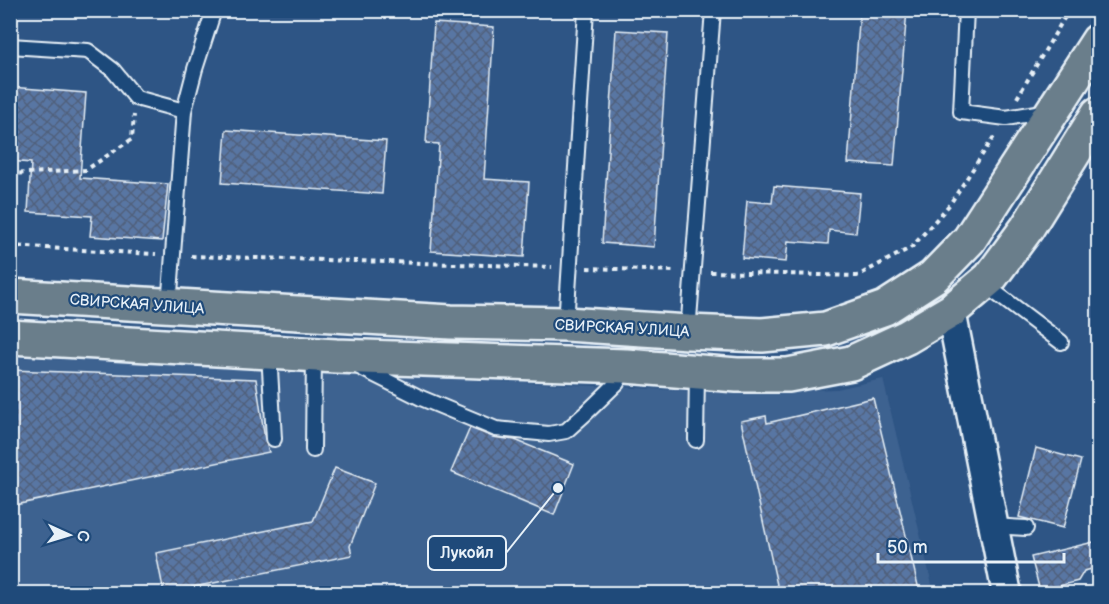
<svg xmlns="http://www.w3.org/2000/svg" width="1109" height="604" font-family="'Balsamiq Sans',sans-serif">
<defs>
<pattern id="building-cross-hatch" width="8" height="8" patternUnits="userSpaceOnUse" patternTransform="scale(1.5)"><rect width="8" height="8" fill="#5976a3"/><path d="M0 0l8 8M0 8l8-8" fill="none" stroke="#50617b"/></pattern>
</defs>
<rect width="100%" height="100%" fill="#2e5585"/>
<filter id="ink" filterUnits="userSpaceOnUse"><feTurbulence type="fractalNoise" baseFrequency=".0167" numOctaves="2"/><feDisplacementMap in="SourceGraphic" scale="12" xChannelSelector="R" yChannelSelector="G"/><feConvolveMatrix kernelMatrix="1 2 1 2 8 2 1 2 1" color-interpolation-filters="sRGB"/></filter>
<g filter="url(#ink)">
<path fill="#3e6290" d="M10,357L736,393L837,389L883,379L934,593H11Z"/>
<path fill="url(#building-cross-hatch)" stroke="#e8f1f8" stroke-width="1.5" d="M860,10H907L894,166L848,163Z
M434,23L494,27L484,179L529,182L524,257L431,251L439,144L426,143Z
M616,30L668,33L654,247L602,243Z
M10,87L86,93L80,178L168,184L162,241L90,236L92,216L28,212L31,163L10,161Z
M226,130L386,141L382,194L222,183Z
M774,186L860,193L856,233L829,230L828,244L788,241L786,262L742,258L747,201L772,203Z
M10,370L256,379L265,440L269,452L10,506Z
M873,398L920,594H779L741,421L766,416L767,423Z
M470,428L493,437L515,440L574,464L554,515L451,472Z
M1036,448L1081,460L1063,528L1019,517Z
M335,468L375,483L350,546L352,555L164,593L156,553L313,521Z
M1098,541V551L1092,569L1084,571L1078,581L1040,591L1031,557Z"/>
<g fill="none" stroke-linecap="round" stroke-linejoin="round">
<g stroke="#e8f1f8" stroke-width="18">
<path id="lane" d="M966,10L961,112L1006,118L1048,111
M10,46L88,51L113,70L136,98L184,111
M984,284L1061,342
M169,306L184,111L195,69L214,10
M566,324L586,10
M688,332L713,10
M269,352L274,439
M357,366L421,398L496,429L549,434L566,431L585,414L617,383L625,368
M696,440L697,372
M313,450L314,354
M993,526L1026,528"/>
</g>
<g stroke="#e8f1f8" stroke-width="33">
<path id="street" d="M951,311L1007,594"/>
</g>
<g stroke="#e8f1f8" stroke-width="38">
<path id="highway" d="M10,296L451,322L566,324L688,332L762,335L826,329L885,308L933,277L969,240L1098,41
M10,337L336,356L626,366L737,375H788L851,363L907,337L951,311L990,278L1027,228L1098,114"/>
</g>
<path stroke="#e8f1f8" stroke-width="4" stroke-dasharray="4.5 4.5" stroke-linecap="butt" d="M1017,98L1069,10
M10,174L86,170L132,139L134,115
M10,246L156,254
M191,256L552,267
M587,268L675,271
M710,272L857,276L912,247L950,204L995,135"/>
<use href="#lane" stroke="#1f4a7a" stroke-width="14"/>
<use href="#street" stroke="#1f4a7a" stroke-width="28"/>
<use href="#highway" stroke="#6b7e8b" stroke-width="33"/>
</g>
</g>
<g text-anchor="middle" stroke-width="4.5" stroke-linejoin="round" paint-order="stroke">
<g font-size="15" fill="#e8f1f8" stroke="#1f4a7a">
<text transform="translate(137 304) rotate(4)" y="5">СВИРСКАЯ УЛИЦА</text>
<text transform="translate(622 328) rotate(3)" y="5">СВИРСКАЯ УЛИЦА</text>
</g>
</g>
<path fill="none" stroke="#e8f1f8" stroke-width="2" d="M558 488L506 553"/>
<circle fill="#e8f1f8" stroke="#1f4a7a" stroke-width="2" cx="558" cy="488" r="6"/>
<rect fill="#1f4a7a" stroke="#e8f1f8" stroke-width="2" x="428" y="536" width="78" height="34" rx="6"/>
<g font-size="16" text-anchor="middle" font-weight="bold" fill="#e8f1f8">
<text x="467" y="558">Лукойл</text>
</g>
<rect width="1109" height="604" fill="none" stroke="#1f4a7a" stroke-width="36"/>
<rect x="18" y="18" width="1073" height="568" fill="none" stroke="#e8f1f8" stroke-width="2" filter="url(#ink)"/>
<g transform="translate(69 535) rotate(94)" stroke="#1f4a7a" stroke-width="4.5" paint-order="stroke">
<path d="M0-4.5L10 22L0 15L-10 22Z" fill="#e8f1f8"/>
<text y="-9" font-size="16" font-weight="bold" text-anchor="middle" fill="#e8f1f8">С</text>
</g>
<path d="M878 553v9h186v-9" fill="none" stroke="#e8f1f8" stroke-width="3"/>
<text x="887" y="553" font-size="18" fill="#e8f1f8" stroke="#1f4a7a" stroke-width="4.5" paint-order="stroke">50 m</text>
</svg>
